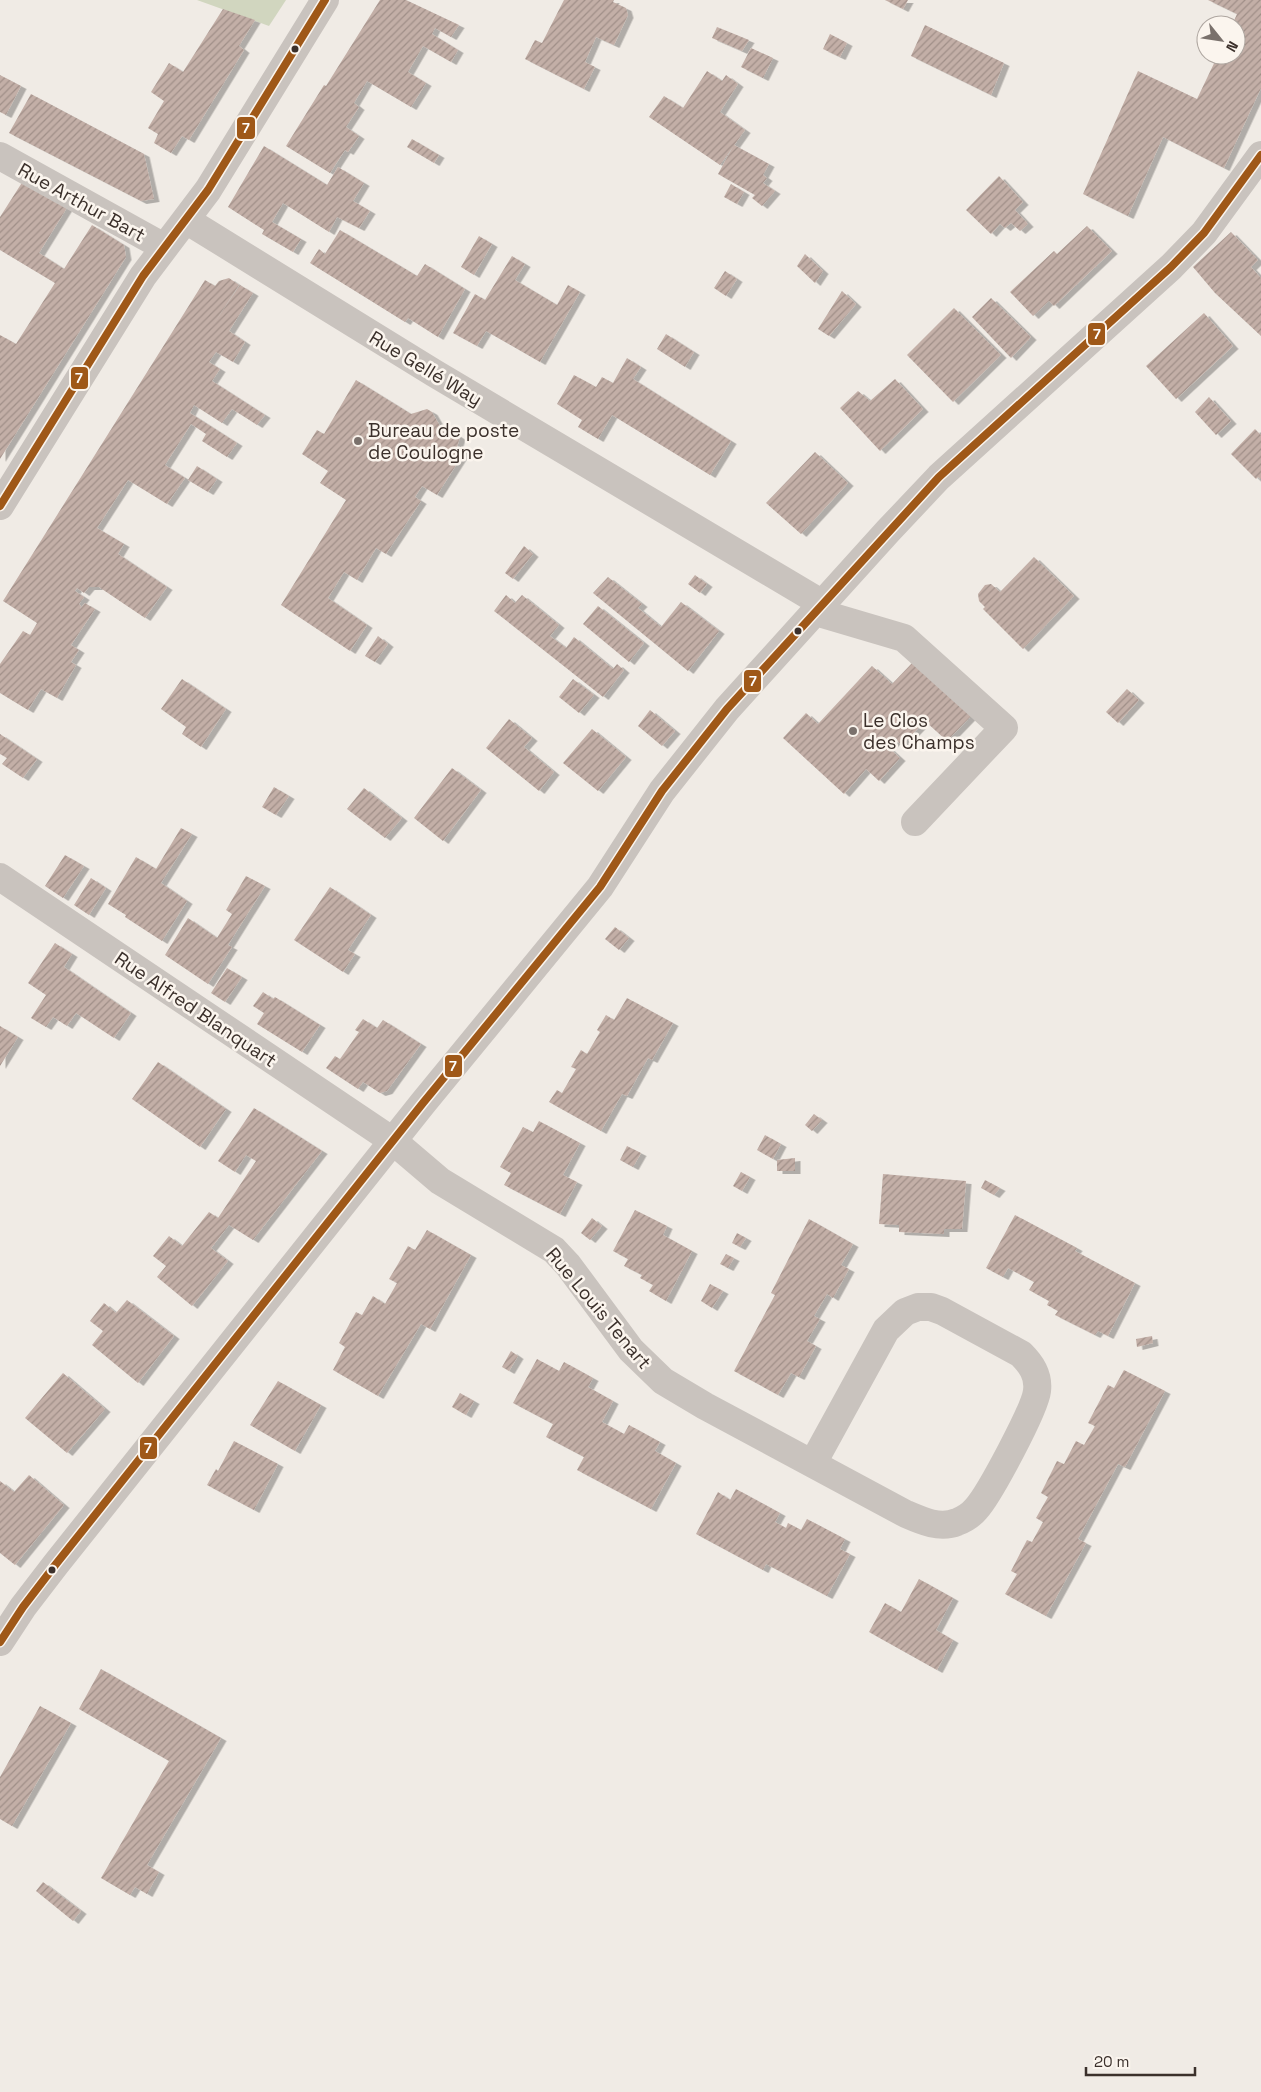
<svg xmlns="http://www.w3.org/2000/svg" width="1261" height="2092" font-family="'Space Grotesk',sans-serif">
<defs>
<pattern id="building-hatch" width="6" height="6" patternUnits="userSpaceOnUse" patternTransform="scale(1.25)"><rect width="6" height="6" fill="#c3afa7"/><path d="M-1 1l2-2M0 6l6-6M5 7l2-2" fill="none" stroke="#a08f88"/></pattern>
<filter id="shadow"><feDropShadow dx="5.5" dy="3" stdDeviation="0" flood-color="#0004"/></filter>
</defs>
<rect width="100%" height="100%" fill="#f0ebe5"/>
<path fill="#d1d6bf" d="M197,0H286L269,26Z"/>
<path fill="url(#building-hatch)" filter="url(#shadow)" d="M380,0H406L459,25L451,37L435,28L432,34L458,50L451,62L423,46L408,72L426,83L411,107L367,81L354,103L359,107L346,127L359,136L348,152L345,150L330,173L286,146L324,85L326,86Z
M564,0H614L613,2L626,8L628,15L614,45L596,37L585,62L595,67L584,89L525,59L535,40L542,43Z
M885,0H908L903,9Z
M1208,0H1261V88L1224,168L1163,137L1128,216L1083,194L1138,71L1197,99L1218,55H1236V25H1232L1237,14Z
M223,9L255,20L239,46L244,50L189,140L182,136L171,153L154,143L158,134L148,128L164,101L151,92L169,63L183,72Z
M925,25L1004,63L991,95L911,56Z
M717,27L749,40L742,51L712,38Z
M830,34L847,43L840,57L823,49Z
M751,48L773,58L763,78L741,67Z
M707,71L722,81L726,75L738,84L720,112L745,130L720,165L649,117L664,96L683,108Z
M0,75L21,86L6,115L0,112Z
M31,94L144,154L154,199L141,201L9,133Z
M412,139L439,155L434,163L407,147Z
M734,145L769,164L763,175L767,178L763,183L775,191L762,206L752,198L755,195L718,174Z
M264,146L327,185L338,167L364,183L353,201L370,211L359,228L337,217L329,232L283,203L272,222L301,239L293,252L262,234L264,230L228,207Z
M999,176L1023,202L1015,210L1028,224L1020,231L1011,223L1005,228L1000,224L991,234L966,210Z
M23,181L68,206L39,253L64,269L92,225L124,245L126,257L0,459V335L16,344L55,283L0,250V217Z
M731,184L744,192L737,204L724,197Z
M1087,226L1112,251L1055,305L1054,306L1049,301L1033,316L1010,292L1054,251L1057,254Z
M340,230L417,276L425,264L465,289L438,337L408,318L405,322L310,263L319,249L325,254Z
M1231,232L1258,260L1251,267L1261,278V336L1215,293L1193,267Z
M479,236L492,244L474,275L461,267Z
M805,254L823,271L815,283L797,266Z
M512,256L525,264L515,280L557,305L568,285L580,292L540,362L486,331L477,346L453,333L475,294L485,300Z
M725,271L737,279L726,296L714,288Z
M229,278L239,285L213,325L240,285L253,293L229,331L245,342L233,362L216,352L209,362L220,369L212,381L265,415L257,425L232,409L222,423L194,405L190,413L237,443L227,457L202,441L206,434L191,424L165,465L185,478L167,504L128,480L97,528L124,544L118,554L167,587L145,618L99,587H89L84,593L77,588L75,591L84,597L79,604L81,606L80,609L85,603L95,609L71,645L79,650L71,662L76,665L57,698L41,689L28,710L0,693V664L23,631L30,635L37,623L3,601L205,280L215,286L219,281Z
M842,291L856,304L829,336L818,329Z
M991,298L1031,337L1011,358L972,317Z
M954,308L1001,355L953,402L907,355Z
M1204,313L1233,346L1176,399L1146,366Z
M666,334L694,352L685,367L657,349Z
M627,358L641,367L633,379L731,441L710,475L612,415L598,439L578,427L582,420L557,404L574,375L596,387L602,377L613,383Z
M895,379L923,409L880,451L840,408L858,391L870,401Z
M356,380L411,414L427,409L432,412L444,433L450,430L460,437L457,447L465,451L437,495L422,486L415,497L421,501L386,554L376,548L357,580L344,572L328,598L367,625L350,651L281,605L346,500L320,483L328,471L302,454L317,430L324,434Z
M1209,397L1231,421L1216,435L1195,412Z
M1255,429L1261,435V479L1258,477L1256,479L1231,454Z
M815,452L848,483L801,534L766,503Z
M197,466L217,479L208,492L188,480Z
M524,546L533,554L513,579L505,573Z
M1034,557L1074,596L1023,649L983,609L985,607L979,601L978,594L985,585L991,584L1000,592Z
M695,575L707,584L700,593L688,584Z
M608,577L642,604L638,608L661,627L681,602L719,631L688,671L593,593Z
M506,595L515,603L522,595L559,625L550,636L566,648L574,637L613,669L617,664L624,670L603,697L494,611Z
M598,606L644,643L629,662L583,624Z
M378,636L388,644L375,662L365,656Z
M914,661L972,715L947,741L925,721L902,745L896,740L889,748L900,758L879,781L866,769L844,794L783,738L806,713L818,724L872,666L892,684Z
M182,679L226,709L201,747L182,734L186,727L161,709Z
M573,679L594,695L579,713L559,697Z
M1127,689L1139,700L1118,723L1106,712Z
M650,710L675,731L662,746L638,726Z
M509,719L532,738L524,747L554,772L539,791L486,748Z
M592,729L626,757L598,791L563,763Z
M0,734L37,759L23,778L2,764L7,758L0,754Z
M452,768L481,790L443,841L414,818Z
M274,787L289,796L276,815L262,807Z
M364,788L402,818L385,838L347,809Z
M181,828L192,834L161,883L187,901L162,941L125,917L126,915L108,904L136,857L156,869Z
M65,855L84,866L63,898L45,886Z
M246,876L265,886L228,945L232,947L230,950L208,984L165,955L188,918L217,938L232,914L226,910Z
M91,878L106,888L89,915L74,905Z
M330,887L371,915L348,950L355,954L343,972L294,940Z
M615,927L629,938L619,950L605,939Z
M55,943L72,954L64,967L131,1013L114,1038L76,1013L67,1026L53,1017L46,1027L31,1018L46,995L28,983Z
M227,968L242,977L225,1002L211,993Z
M263,992L273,999L275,997L320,1025L302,1052L257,1024L264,1013L253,1006Z
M627,998L673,1023L652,1060L648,1058L627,1096L622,1094L601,1131L549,1102L557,1090L562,1093L576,1069L571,1067L581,1050L587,1054L600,1032L597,1030L606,1015L614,1020Z
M363,1019L377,1028L383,1020L421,1044L387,1091L380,1093L363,1082L358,1089L326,1068L335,1056L340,1059L359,1032L355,1030Z
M0,1026L18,1037L0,1066Z
M158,1062L226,1109L200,1147L132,1099Z
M254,1108L322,1151L253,1240L229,1225L211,1248L228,1261L192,1306L157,1277L166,1266L153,1256L169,1236L182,1246L209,1212L218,1218L256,1161L246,1155L235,1172L218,1161Z
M814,1114L822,1120L812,1131L805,1125Z
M539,1121L580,1143L563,1175L577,1182L560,1214L504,1185L511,1173L500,1167L523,1127L533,1132Z
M765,1135L781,1144L773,1159L757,1150Z
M627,1146L641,1153L633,1167L620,1160Z
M795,1158V1171H777V1160Z
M741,1172L750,1177L742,1191L733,1186Z
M883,1174L966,1181L962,1229H944V1234L899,1232V1225L879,1224Z
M985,1180L1000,1188L994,1195L981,1188Z
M635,1210L667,1226L663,1235L692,1251L666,1301L649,1291L653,1285L640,1278L642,1275L624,1266L628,1259L613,1251Z
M1015,1215L1077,1248L1075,1251L1135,1283L1108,1336L1098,1331L1095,1335L1055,1315L1058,1311L1047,1305L1049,1301L1029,1290L1034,1282L1008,1268L1003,1277L986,1268Z
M592,1218L602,1226L590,1240L581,1233Z
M809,1219L853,1244L841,1265L849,1269L833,1298L827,1294L814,1316L820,1319L807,1341L816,1346L799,1377L791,1373L778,1395L734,1371L775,1295L771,1293Z
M427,1230L471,1255L430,1329L421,1324L378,1396L333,1370L345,1347L339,1343L356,1312L362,1315L373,1296L385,1304L397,1283L389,1279L398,1264L408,1246L415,1250Z
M737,1233L746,1238L740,1247L732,1243Z
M726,1254L734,1258L728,1268L720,1264Z
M710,1284L723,1291L712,1308L701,1301Z
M127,1300L174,1336L138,1383L92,1345L103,1331L90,1321L104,1303L116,1313Z
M1152,1336L1153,1343L1137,1347L1136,1339Z
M511,1351L518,1356L509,1371L502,1367Z
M537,1359L559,1371L564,1362L593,1378L588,1387L613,1401L602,1422L624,1434L629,1425L660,1442L655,1451L676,1463L651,1509L577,1470L584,1457L546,1437L553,1424L513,1403Z
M1124,1370L1165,1391L1125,1467L1118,1464L1078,1539L1086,1543L1046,1616L1005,1594L1017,1574L1011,1571L1027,1540L1032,1542L1043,1522L1036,1518L1048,1497L1041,1493L1057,1461L1064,1464L1076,1441L1084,1445L1095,1426L1088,1423L1108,1385L1114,1388Z
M63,1373L105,1409L67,1453L25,1418Z
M278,1381L321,1405L295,1451L250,1425Z
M460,1393L474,1401L466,1415L452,1407Z
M234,1441L278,1464L254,1510L207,1485L216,1469L218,1471Z
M29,1475L64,1505L15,1565L0,1553V1481L14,1492Z
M736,1489L780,1513L775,1522L786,1528L788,1523L801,1530L807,1519L845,1539L840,1549L850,1554L827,1596L766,1564L763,1570L696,1534L718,1492L730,1500Z
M919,1579L953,1598L936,1630L953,1640L937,1670L869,1632L885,1603L901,1612Z
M101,1669L221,1738L147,1865L159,1872L147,1894L135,1887L130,1895L101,1878L169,1761L79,1709Z
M40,1706L71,1723L12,1826L0,1819V1777Z
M43,1882L81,1911L73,1921L36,1891Z"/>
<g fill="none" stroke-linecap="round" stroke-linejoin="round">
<path stroke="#c9c3be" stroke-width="28" d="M0,156L164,247
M186,220L434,373L823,604
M0,506L143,276L208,190L325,0
M816,612L904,638L1004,728L915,822
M0,877L393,1141L440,1181L554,1250L568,1265L631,1350L663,1381L705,1406L906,1514C922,1521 940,1529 957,1522C965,1519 971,1515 976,1509C989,1495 1035,1409 1037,1391C1039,1375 1031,1364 1021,1354L942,1311L931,1307H918L905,1312L886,1330L813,1463
M0,1642L23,1607L56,1564L423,1103L600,887L662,791L727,709L888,531L939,477L1171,267L1204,233L1261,155"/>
<g stroke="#fbf5ee" stroke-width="11">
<path id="bus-1" d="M0,506L143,276L208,190L325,0
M0,1642L23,1607L56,1564L423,1103L600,887L662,791L727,709L939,477L1171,267L1204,233L1261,155"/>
</g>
<use href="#bus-1" stroke="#9f5818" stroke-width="8"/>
</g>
<g fill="#3b302b" stroke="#fbf5ee" stroke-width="2">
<circle cx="295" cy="49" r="4.5"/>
<circle cx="798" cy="631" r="4.5"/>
<circle cx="52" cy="1570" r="4.5"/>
</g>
<g fill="#7a716c" stroke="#fbf5ee" stroke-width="2">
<circle cx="358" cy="441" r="5"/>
<circle cx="853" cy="731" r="5"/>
</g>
<g text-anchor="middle" stroke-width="5" stroke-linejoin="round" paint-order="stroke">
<g font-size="19" fill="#3b302b" stroke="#fbf5ee">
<text transform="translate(82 202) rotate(29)" y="7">Rue Arthur Bart</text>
<text transform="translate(426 368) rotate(31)" y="7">Rue Gellé Way</text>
<text transform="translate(196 1009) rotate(34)" y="7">Rue Alfred Blanquart</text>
<text transform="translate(599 1308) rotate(50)" y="7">Rue Louis Tenart</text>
</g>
<g font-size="19" fill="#3b302b" stroke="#fbf5ee" text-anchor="start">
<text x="368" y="437">Bureau de poste<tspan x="368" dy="22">de Coulogne</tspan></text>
<text x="863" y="727">Le Clos<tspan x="863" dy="22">des Champs</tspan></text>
</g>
</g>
<g stroke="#fbf5ee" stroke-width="2">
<rect x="236" y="116" width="20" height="24" rx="5" fill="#9f5818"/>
<rect x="1087" y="322" width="19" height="24" rx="5" fill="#9f5818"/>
<rect x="70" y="366" width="19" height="24" rx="5" fill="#9f5818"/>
<rect x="743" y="669" width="19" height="24" rx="5" fill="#9f5818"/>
<rect x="444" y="1054" width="19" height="24" rx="5" fill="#9f5818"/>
<rect x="139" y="1436" width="19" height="24" rx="5" fill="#9f5818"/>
</g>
<g font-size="14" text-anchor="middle" font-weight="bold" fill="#fff">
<text x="246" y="133">7</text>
<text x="1097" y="339">7</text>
<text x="79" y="383">7</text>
<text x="753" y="686">7</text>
<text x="453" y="1071">7</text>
<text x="148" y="1453">7</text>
</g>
<g transform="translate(1221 40) rotate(120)"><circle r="24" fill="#fbf5ee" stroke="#aea6a0"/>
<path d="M0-4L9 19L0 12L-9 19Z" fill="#7a716c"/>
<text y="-8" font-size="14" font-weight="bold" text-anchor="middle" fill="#3b302b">N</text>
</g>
<path d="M1086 2067v8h109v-8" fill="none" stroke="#3b302b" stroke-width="2.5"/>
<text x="1094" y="2067" font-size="15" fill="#3b302b" stroke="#fbf5ee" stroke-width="4" paint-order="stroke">20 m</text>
</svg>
